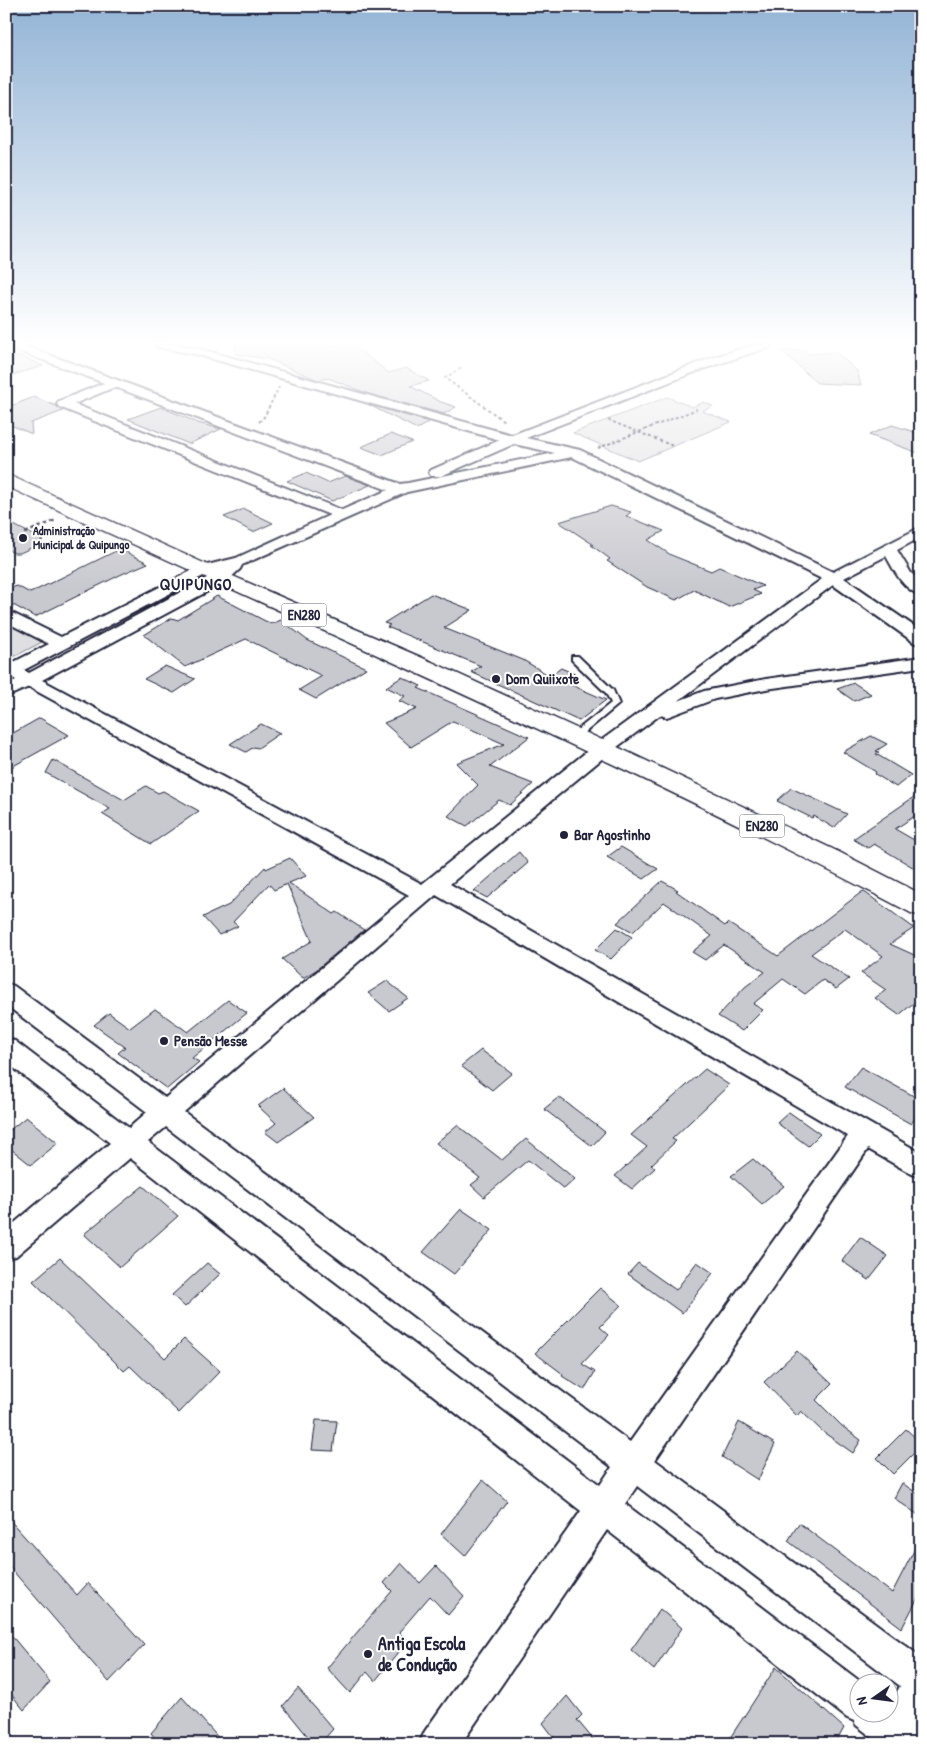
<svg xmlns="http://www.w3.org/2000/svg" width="927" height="1750" font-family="'Patrick Hand',sans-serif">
<rect width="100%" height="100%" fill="#fff"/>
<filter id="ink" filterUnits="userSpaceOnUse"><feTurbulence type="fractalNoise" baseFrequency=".02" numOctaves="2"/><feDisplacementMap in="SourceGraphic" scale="10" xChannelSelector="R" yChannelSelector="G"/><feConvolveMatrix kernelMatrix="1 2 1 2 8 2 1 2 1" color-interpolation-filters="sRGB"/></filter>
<g filter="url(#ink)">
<path fill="#dfdfe2" stroke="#80808e" d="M667,397L692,407L704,402L713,406L702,411L731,422L638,461L573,433Z
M6,623L42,642L6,661Z"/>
<path fill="#c8c8cf" stroke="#22223b" d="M236,345H352L389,373L406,368L429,381L410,386L441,402L456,407L444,414L369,394L328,378L318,380L268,359L235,354Z
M805,350L809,354L836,352L857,371L861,385L817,383L782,351Z
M21,356L43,366L6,377V360Z
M34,397L56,406L63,411L31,423L32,434L6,423V408Z
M369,405L429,422L417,429Z
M161,407L198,423L221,429L189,444L128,419Z
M892,425L921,434V454L869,435Z
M391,434L412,442L382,455L361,447Z
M306,473L328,483L345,476L370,485L332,501L287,481Z
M611,506L631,512L626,516L664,531L648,540L671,555L711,571L719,567L763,586L753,590L761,594L729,607L694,590L676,600L647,587L607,561L610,559L591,545H594L559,522Z
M244,509L273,523L253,532L224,517Z
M6,521L43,540L40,541L42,543L20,553H14L6,549Z
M120,549L148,563L122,574L35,617L6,601V590L17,586L30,593Z
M431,594L472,610L444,628L523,660L550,676L561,668L577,675L567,683L606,700L579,721L471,672L481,666L387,627L390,625L384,623Z
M217,596L271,624L281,620L307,640L366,668L316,699L299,690L322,676L246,639L185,667L144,635L172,618L178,620Z
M165,666L195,679L174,693L144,679Z
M402,677L421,686L418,688L529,737L490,767L533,784L510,805L499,800L467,826L448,816L478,785L456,763L504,744L453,721L411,747L384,723L417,709L399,701L405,696L386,687Z
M854,683L871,694L854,701L837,689Z
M40,718L69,735L6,770V737Z
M261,724L280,733L258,748L254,747L246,752L230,744Z
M871,736L887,744L876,751L879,752L876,754L911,775L896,787L875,774L876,772L843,752Z
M53,760L124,800L146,786L158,793L163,791L199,811L151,844L102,814L110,809L46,773Z
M791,788L847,814L834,828L814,816L812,818L777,801Z
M921,792V812L895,829L921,844V872L874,844L868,848L853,839Z
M621,847L658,869L644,879L607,857Z
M519,852L528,863L487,898L474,891Z
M290,858L306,876L289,883L334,914L337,912L364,930L316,970L303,978L282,959L312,941L287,884L274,890L269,884L233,922L238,926L219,935L203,917L229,905L265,867L266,869Z
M662,881L678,890L676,891L725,926L728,923L778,956L863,891L914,928L890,944L921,958V997L899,1015L875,998L886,990L861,973L883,956L845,929L811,954L849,979L836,989L823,980L805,994L783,979L753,1004L763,1010L742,1031L718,1016L745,987L765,972L724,945L705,960L692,952L712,936L664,902L633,932L617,923Z
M617,928L632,937L611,959L595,950Z
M387,981L408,998L389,1011L368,993Z
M228,1000L247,1013L192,1058L199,1062L167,1089L118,1053L125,1047L94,1025L109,1013L130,1028L155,1009L188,1032Z
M481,1050L512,1073L492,1090L461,1066Z
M861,1067L921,1100V1110L911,1124L845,1087Z
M705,1069L729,1085L672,1139L676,1141L651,1165L655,1168L632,1189L615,1176L647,1147L631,1135Z
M283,1088L314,1117L278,1142L265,1132L276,1123L258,1106Z
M559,1097L605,1132L592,1146L544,1109Z
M789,1112L820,1134L808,1146L777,1123Z
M26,1117L58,1143L31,1165L6,1145V1133Z
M457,1125L502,1160L526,1139L575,1179L564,1189L528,1160L484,1197L471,1185L480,1178L436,1143Z
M753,1159L784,1186L762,1204L731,1176Z
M143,1186L178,1216L120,1267L84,1234Z
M461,1209L492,1230L454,1274L423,1252Z
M860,1237L888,1256L869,1280L842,1261Z
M60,1258L165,1358L184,1339L220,1371L179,1413L130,1366L124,1371L33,1281Z
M697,1262L713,1273L682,1313L628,1274L638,1263L676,1290Z
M207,1263L220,1274L185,1307L172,1295Z
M600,1288L621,1305L600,1327L609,1335L582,1364L595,1372L584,1390L562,1376L563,1374L535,1353Z
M797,1351L832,1384L816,1400L842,1426L861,1440L853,1453L823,1432L801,1411L797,1416L764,1382Z
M316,1420L337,1421L333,1451L312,1450Z
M739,1422L775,1444L758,1480L722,1457Z
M906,1429L921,1443V1446L893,1474L877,1458Z
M483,1480L507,1501L465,1556L441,1534Z
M902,1483L921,1496V1517L894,1498Z
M6,1516L77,1595L88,1583L144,1645L109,1682L6,1563Z
M799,1523L892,1593L921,1537V1592L902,1628L788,1541Z
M401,1563L420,1583L436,1566L464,1596L448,1615L430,1596L399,1632L408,1641L375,1681L367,1672L350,1693L327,1668L392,1591L384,1583Z
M660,1609L682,1628L654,1670L631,1650Z
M6,1629L50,1682L24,1710L6,1688Z
M776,1667L844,1728L835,1744H726Z
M298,1688L333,1729L320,1744H314L283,1706Z
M567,1696L582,1715L577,1720L597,1744H559L543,1723Z
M182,1697L224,1744H160L151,1733Z"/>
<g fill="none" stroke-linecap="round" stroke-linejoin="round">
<g stroke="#22223b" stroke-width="4">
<path id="service" d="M572,656H578L613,690L619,704L577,739L574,740L570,737L571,735L611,703L606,693L572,660Z"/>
</g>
<g stroke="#22223b" stroke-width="4">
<path id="minor" d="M7,345H22L400,484L408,483L555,453L514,444L441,476H431L429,473L431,470L500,440L195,354L157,347L155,345H179L200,349L512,435L711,358L754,345H771L770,347L703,369L526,438L580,450L833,572L921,527V537L897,550L911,573L921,582V595C903,590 894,570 886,556L844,578L921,631V644L915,643L833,585L678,701L704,691L766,679L921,657V667L766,689L715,699L667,717L660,715L609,753L450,884L921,1153V1177L912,1174L868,1149L655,1460L921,1657V1722L919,1725L921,1726V1744H870L873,1738L856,1725L854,1721L847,1718L607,1530L461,1744H419L425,1731L581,1511L130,1158L16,1256L6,1259V1230L110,1143L6,1062V1039L15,1041L129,1128L147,1112L6,1005V983L14,986L165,1098L409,895L29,687L6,697V685L16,680L11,677L6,678V666L49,644L6,622V610L61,637L199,567L236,558L330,515L59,407L57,404L59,401L104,383L8,347ZM115,387L388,490L342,510L74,404ZM572,457L822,579L595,745L422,884L42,680L227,581L240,569L242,565L407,492ZM220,571L29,673L24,670L209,573ZM436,895L848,1136L630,1442L184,1112ZM166,1127L612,1467L600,1485L148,1142ZM637,1486L900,1686L890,1705V1712H860L861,1682L625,1504Z"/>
</g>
<g stroke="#22223b" stroke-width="3">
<path id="primary" d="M6,474L228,574L432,662L611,744L839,852L921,894V916L911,913C616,757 309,626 6,486Z"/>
</g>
<path stroke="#22223b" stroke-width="2" stroke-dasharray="3 2.5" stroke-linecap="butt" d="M461,368L445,378L504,421
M608,420L673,446
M259,422L264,417L279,387
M598,448L697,409"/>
<path stroke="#22223b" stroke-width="2.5" stroke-dasharray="4 3" stroke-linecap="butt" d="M25,533L56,520"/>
<use href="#service" fill="#fff" fill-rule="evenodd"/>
<use href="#minor" fill="#fff" fill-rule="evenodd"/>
<use href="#primary" fill="#fff" fill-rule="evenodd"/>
</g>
</g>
<linearGradient id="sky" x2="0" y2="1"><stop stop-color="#93b4d6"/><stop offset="0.58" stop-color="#fff"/><stop offset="1" stop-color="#fff" stop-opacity="0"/></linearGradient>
<rect width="927" height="590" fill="url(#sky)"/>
<g fill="#22223b" stroke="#fff" stroke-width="2">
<circle cx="23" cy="538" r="5"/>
<circle cx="496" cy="679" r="5"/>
<circle cx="564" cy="835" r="5"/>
<circle cx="164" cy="1041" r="5"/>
<circle cx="368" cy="1654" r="5"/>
</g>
<g text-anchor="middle" stroke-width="4" stroke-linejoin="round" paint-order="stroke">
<g font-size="12" font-weight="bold" fill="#22223b" stroke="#fff" text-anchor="start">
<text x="33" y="535">Administração<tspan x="33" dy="14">Municipal de Quipungo</tspan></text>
</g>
<g fill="#fff" stroke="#646476" stroke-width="1">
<rect x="281.5" y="603.5" width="45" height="23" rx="4"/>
<rect x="739.5" y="814.5" width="45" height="23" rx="4"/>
</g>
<g font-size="14" font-weight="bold" fill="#22223b">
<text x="304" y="620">EN280</text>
<text x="762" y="831">EN280</text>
</g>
<g font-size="15" font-weight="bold" fill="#22223b" stroke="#fff" text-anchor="start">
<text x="506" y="684">Dom Quiixote</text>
<text x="574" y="840">Bar Agostinho</text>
<text x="174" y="1046">Pensão Messe</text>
</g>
<g font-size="16" font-weight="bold" letter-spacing="1" fill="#22223b" stroke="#fff">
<text x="196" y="590">QUIPUNGO</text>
</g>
<g font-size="18" font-weight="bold" fill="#22223b" stroke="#fff" text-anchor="start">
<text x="378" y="1650">Antiga Escola<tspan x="378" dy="21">de Condução</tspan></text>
</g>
</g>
<rect width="927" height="1750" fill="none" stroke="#fff" stroke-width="25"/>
<rect x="12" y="12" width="902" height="1725" fill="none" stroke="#22223b" stroke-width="2" filter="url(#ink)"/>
<g transform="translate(874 1698) rotate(256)"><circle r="24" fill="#ffffff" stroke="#a7a7b1"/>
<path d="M0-4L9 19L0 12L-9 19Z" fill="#22223b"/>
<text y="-8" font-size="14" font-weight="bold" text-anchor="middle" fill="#22223b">N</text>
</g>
</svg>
